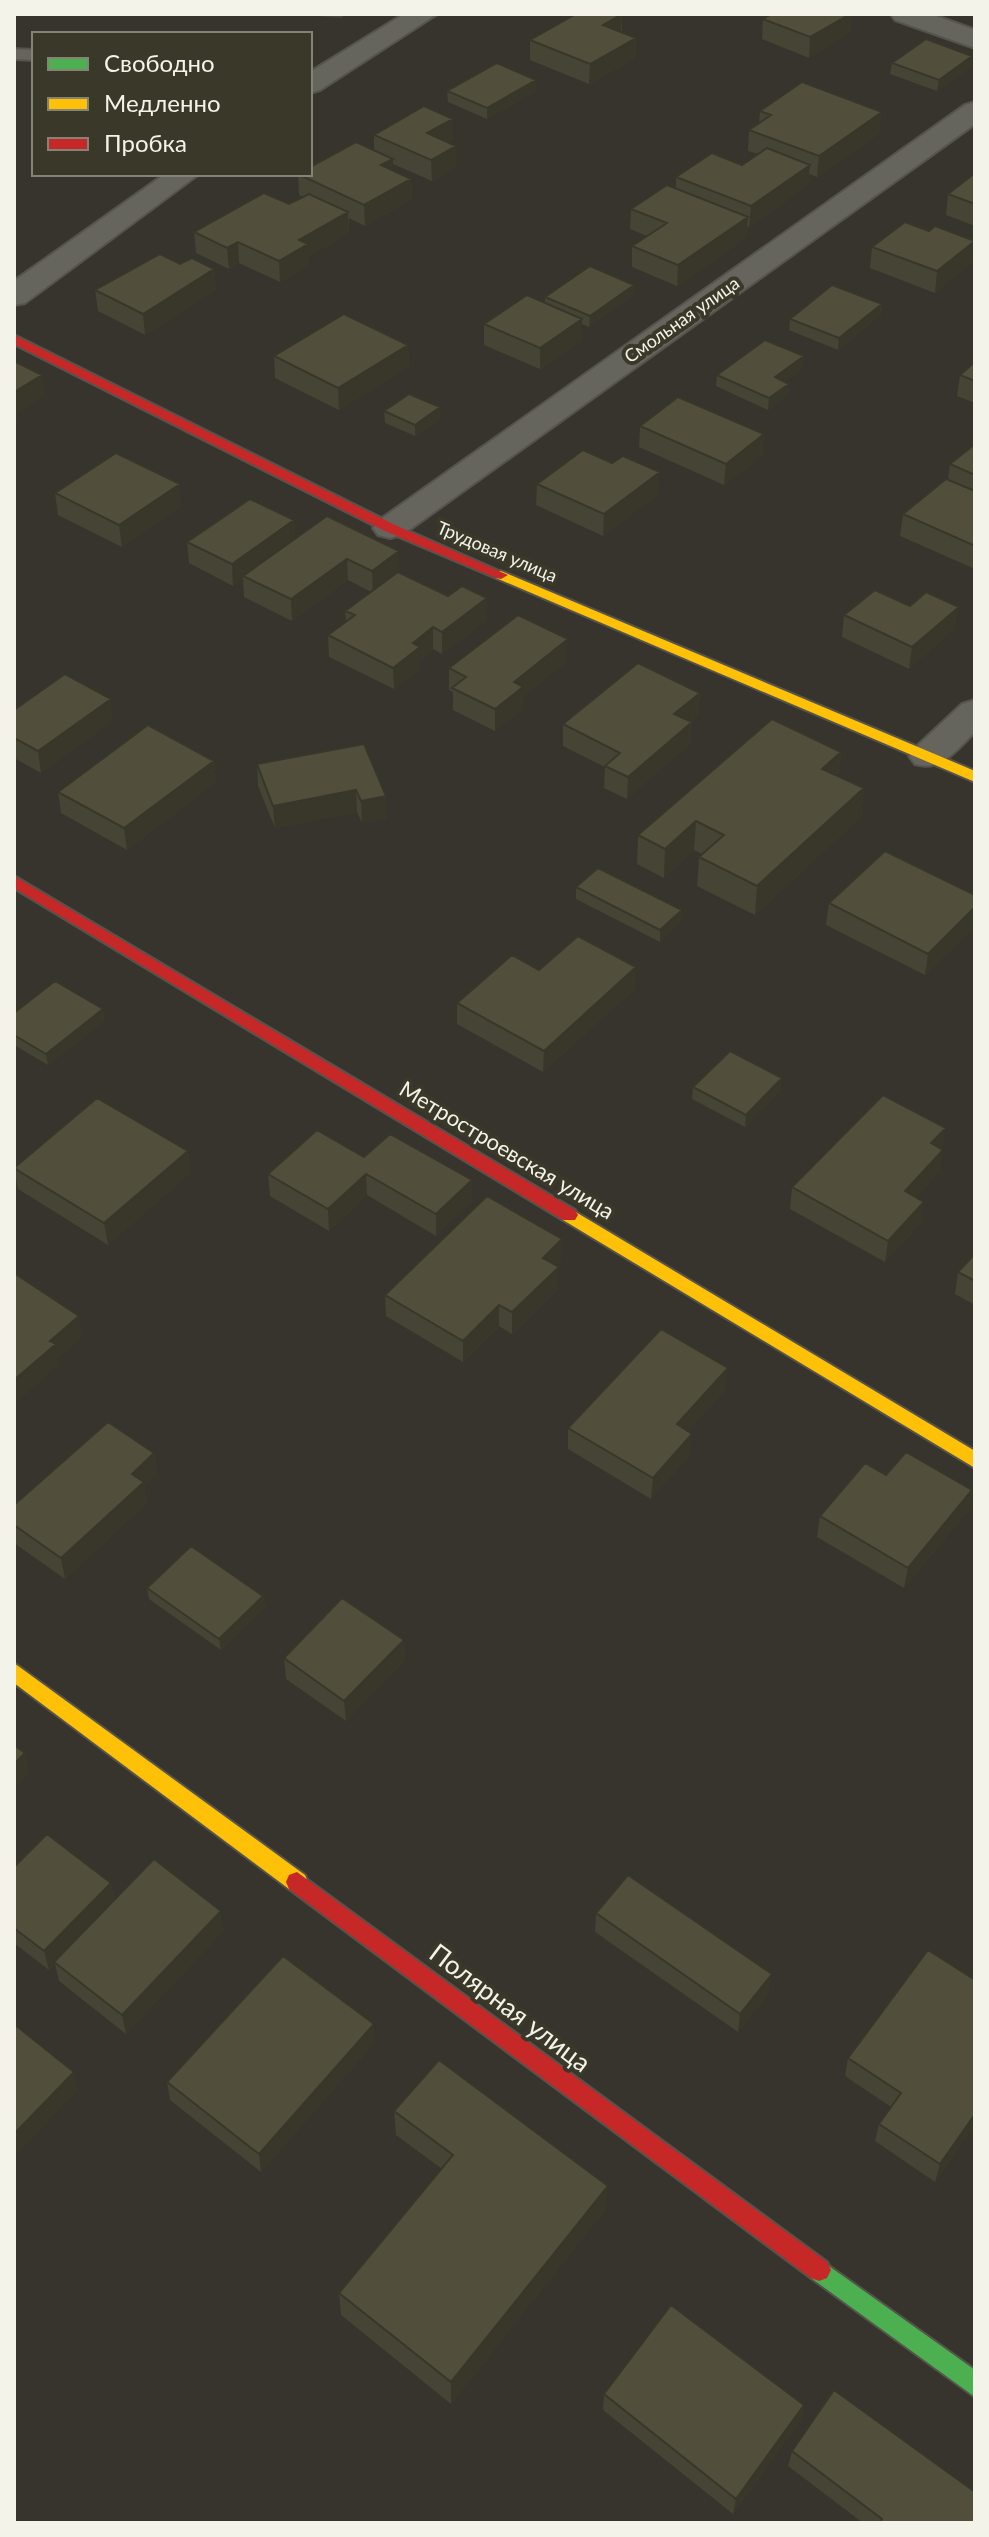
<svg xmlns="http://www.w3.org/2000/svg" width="989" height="2537" font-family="Lato,sans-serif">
<rect width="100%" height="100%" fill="#36342c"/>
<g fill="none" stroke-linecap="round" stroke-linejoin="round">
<g stroke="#54534c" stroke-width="4">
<path id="lane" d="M14,49L34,50V60L14,59Z"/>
</g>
<g stroke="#54534c" stroke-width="4">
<path id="street" d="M404,14H437L320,90L310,93V72Z
M891,14H931L975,30V48L895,20Z
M975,102V124L402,535L390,538L378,535L373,528L378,521L965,105Z
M165,174H199L25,303L14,305V281Z
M975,700V732C956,750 942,772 915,764L909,756L915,748L962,704Z"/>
</g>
<g stroke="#54534c" stroke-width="4">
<path id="fast" d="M819,2259L975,2370V2397L811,2278L807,2270L811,2262Z"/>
</g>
<g stroke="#54534c" stroke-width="4">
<path id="slow" d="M501,571L975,771V782L496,578V572Z
M569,1208L975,1451V1468L563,1220L560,1215Z
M14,1663L305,1875L308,1882L305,1889L297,1892L289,1889L14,1683Z"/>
</g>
<g stroke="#54534c" stroke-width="4">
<path id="jam" d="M14,335L395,525L508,575L501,579L496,578L385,531L14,344Z
M14,876L575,1210L578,1215L575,1220H563L14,888Z
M297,1872L827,2262L831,2270L827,2278L819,2281L811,2278L289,1889L286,1882L289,1875Z"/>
</g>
<use href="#lane" fill="#65655e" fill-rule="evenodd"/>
<use href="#street" fill="#65655e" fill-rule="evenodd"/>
<use href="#fast" fill="#4caf50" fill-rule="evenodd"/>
<use href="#slow" fill="#ffc107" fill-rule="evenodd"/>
<use href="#jam" fill="#c62828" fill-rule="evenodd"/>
</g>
<path fill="#464434" d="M293,14H344L342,18Z
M622,14V32L636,38L635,58L589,84L530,60V40Z
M763,19L851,32L809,58L762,39Z
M972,56L971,67L937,91L890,74L892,63Z
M447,91H536L487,119L448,102Z
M760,111L880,133L817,177L809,174L808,185L749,227L747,226L746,238L677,286L632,267V246L647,236L630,229L631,209L676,188V177L742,165L758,154L748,151L749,130L759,123Z
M453,119V139L447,142L456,167L432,181L393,164V171L411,179L412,199L365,226L349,218V233L309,256V265L280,282L239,263L229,269L196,253L194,232L289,204L303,197L299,195L298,174L374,150V135Z
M975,173V226L946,215L948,194Z
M975,240L973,261L935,293L870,268L872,247Z
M180,264L214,269L216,290L145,335L98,311L95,290Z
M634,285L633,296L589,327L582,324V340L540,369L484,345V324L545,303V297Z
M882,304L881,315L838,350L789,330L790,319Z
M408,345L409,366L339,410L275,378L274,356Z
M975,362V403L957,396L960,375Z
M803,368L784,382L789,384L788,395L768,410L716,386L717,375Z
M440,407V419L415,436L385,423L384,411Z
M640,426L764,434L762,456L724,485L639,447Z
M975,444V569L900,536L903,514L948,480L950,464Z
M612,463L658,494L603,536L536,505L537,484Z
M55,493L182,506L122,547L58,515Z
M295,538L399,573L448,596L487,598V620L442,654L433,649L420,660V669L394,689L329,657L328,635L346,622L345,611L371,592L348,580L292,621L244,597L243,579L233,586L189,563L187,542Z
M910,606L955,628L909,669L842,637L844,615Z
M567,661L523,696V709L495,731L453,710V692L449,690V668Z
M700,693L698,715L690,722H692L690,744L627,799L604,788L605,767L563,746V724Z
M14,710L113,721L41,773L14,758Z
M364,744L387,818L362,823L357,812L275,828L258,786L257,764Z
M841,752L838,776L864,788L861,817L755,915L697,886L699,857L702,854L694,850L664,878L637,864L638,835Z
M214,761L216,782L127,850L61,813L58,792Z
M576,887L682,910L681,922L660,942L576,899Z
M975,895V926L925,975L826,925L829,903Z
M539,970L635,989L543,1072L457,1024V1003Z
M103,1009L104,1021L48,1065L14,1045V1013Z
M693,1087L781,1090L745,1127L692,1099Z
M942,1149L940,1171L916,1197L921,1223L885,1262L790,1209L792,1187Z
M188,1151L190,1173L108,1245L18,1189L14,1168Z
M364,1157L472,1180V1201L436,1236L367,1195L329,1231L270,1196L268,1174Z
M975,1254V1305L955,1294L958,1272Z
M561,1261L557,1265L558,1288L512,1334L499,1326L463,1362L386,1316L385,1295Z
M726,1389L688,1431L690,1455L651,1499L568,1449V1428Z
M154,1453L157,1474L144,1486L147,1503L65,1579L14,1543V1505Z
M972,1490L968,1511L904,1588L817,1537L820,1516Z
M147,1588L263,1596L265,1607L221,1650L149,1599Z
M404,1640L405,1660L346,1721L286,1679L284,1658Z
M14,1867L111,1883L114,1900L224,1930L126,2034L59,1981L55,1964L49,1970L14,1943Z
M596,1913L769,1993L738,2032L595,1932Z
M375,2042L261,2172L170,2100L167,2082Z
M848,2058L975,2125L935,2182L875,2141L879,2124L891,2107L845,2076Z
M394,2111L606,2209L451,2404L341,2315L339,2293L442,2169L396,2135Z
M604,2394L804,2405L800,2421L733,2514L603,2410Z
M792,2451L975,2523H863L788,2466Z"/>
<path fill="#39372a" d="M622,14L621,34L603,25Z
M850,14H853L851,32L809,58L810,37Z
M636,38L635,58L589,84L590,64Z
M972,56L971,67L937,91L939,80Z
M536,80V91L487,119V108Z
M882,112L880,133L817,177L819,156Z
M453,119V139L427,154V133Z
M456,146V167L432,181L431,160Z
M393,159V180L381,165Z
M810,165L808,185L749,227L751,206Z
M411,179L412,199L365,226L364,205Z
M348,212L349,233L309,256V265L280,282L279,261L299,240Z
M748,217L746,238L677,286L678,265Z
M975,241L973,261L935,293L937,271Z
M238,242L239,263L229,269L227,248Z
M214,269L216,290L145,335L143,314Z
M634,285L633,296L589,327L590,316Z
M882,304L881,315L838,350L839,338Z
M582,319V340L540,369V348Z
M408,345L409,366L339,410L338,388Z
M804,356L803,368L774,389L775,377Z
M42,375L45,396L18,413L19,423L14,426V392Z
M789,384L788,395L768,410L769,398Z
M440,407V419L415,436V425Z
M764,434L762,456L724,485L726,464Z
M660,472L658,494L603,536L604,514Z
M180,484L182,506L122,547L119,525Z
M294,520L296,542L243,576V579L233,586L232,564Z
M399,551L400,573L373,593L372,571Z
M347,559L348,580L292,621L291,599Z
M487,598V620L442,654V632Z
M959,607L955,628L909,669L912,647Z
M433,627V649L420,660V669L394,689L393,668L413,643Z
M568,639L567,661L523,696V709L495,731V709L514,682Z
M700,693L698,715L673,736L674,714Z
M111,699L113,721L41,773L38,751Z
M692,722L690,744L627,799L628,777Z
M841,752L837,781L822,769Z
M214,761L216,782L127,850L124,828Z
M864,788L861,817L755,915L757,886Z
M356,790L357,812L275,828L273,806Z
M386,796L387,818L362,823L361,801Z
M696,821L694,850L664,878L665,849Z
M975,907V926L925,975L928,954Z
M682,910L681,922L660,942V930Z
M636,967L635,989L543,1072L544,1051Z
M103,1009L104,1021L48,1065L46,1054Z
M782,1078L781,1090L745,1127L746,1115Z
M946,1128L942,1149L931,1143Z
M943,1150L940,1171L901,1213L905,1191Z
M188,1151L190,1173L108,1245L104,1223Z
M366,1174L367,1195L329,1231L328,1209Z
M472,1180V1201L436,1236V1214Z
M924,1202L921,1223L885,1262L888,1241Z
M562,1239L561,1261L543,1280V1258Z
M559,1267L558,1288L512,1334V1312Z
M499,1305V1326L463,1362V1341Z
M79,1316L83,1337L58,1359L59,1365L14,1405V1380L50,1341Z
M728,1368L726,1389L675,1446L677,1424Z
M692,1434L690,1455L651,1499L653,1478Z
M154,1453L157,1474L144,1486L147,1503L65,1579L61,1558L132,1474Z
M972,1490L968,1511L904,1588L908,1568Z
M263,1596L265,1607L221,1650L219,1639Z
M404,1640L405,1660L346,1721L344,1701Z
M25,1753L30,1773L14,1788V1764Z
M111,1883L114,1902L49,1970L44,1951Z
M221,1911L224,1930L126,2034L122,2015Z
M772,1974L769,1993L738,2032L740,2014Z
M374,2024L375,2042L261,2172L259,2154Z
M74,2072L78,2090L14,2158V2134Z
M975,2114V2125L935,2182L940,2164Z
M608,2186L606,2209L451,2404V2382Z
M804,2405L800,2421L733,2514L736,2499Z"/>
<path fill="#514f3c" stroke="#39372a" stroke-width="2" d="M576,14H622L603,25L636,38L590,64L530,40Z
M772,14H850L810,37L763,19Z
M926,39L972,56L939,80L892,63Z
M497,63L536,80L487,108L447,91Z
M802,82L882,112L819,156L749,130L771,115L760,111Z
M424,106L453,119L427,133L456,146L431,160L374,135Z
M356,142L393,159L381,165L411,179L364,205L298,174H310V167Z
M767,148L810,165L751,206L676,177L712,153L742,165Z
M975,173V204L948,194Z
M667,185L748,217L678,265L632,246L667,223L631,209Z
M264,193L289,204L309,194L348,212L299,240L308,244L279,261L238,242L227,248L194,232Z
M905,222L929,231L935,226L975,241L937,271L872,247Z
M160,254L180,264L192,258L214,269L143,314L95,290Z
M590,266L634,285L590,316L545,297Z
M832,285L882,304L839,338L790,319Z
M527,295L582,319L540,348L484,324Z
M344,314L408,345L338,388L274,356Z
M765,340L804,356L775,377L789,384L769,398L717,375Z
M14,361L42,375L14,392Z
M975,362V381L960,375Z
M409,394L440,407L415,425L384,411Z
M678,397L764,434L726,464L640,426Z
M975,444V475L950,464Z
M583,450L612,463L623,456L660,472L604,514L537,484Z
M116,453L180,484L119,525L55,493Z
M946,479L975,491V546L903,514Z
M250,499L294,520L232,564L187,542Z
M327,516L399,551L372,571L347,559L291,599L243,576Z
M398,572L448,596L462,586L487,598L442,632L433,627L413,643L420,647L393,668L328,635L355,615L345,611Z
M875,590L910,606L926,592L959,607L912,647L844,615Z
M518,615L568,639L514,682L523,687L495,709L452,688L466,677L449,668Z
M638,663L700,693L674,714L692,722L628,777L605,766L620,753L563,724Z
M65,674L111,699L38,751L14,738V710Z
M772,719L841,752L822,769L864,788L757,886L699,857L724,835L696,821L665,849L638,835Z
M148,725L214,761L124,828L58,792Z
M364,744L386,796L361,801L356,790L273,806L257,764Z
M885,851L975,895V907L928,954L829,903Z
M598,868L682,910L660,930L576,887Z
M578,936L636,967L544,1051L457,1003L512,955L539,970Z
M55,981L103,1009L46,1054L14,1035V1013Z
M730,1051L782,1078L746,1115L693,1087Z
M883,1095L946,1128L931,1143L943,1150L905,1191L924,1202L888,1241L792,1187Z
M97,1098L188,1151L104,1223L14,1168Z
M317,1130L364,1157L390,1134L472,1180L436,1214L366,1174L328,1209L268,1174Z
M487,1196L562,1239L543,1258L559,1267L512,1312L499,1305L463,1341L385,1295Z
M975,1254V1281L958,1272Z
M14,1273L79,1316L50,1341L56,1344L14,1380Z
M661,1329L728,1368L677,1424L692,1434L653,1478L568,1428Z
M108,1422L154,1453L132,1474L144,1482L61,1558L14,1525V1505Z
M906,1452L972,1490L908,1568L820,1516L865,1463L886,1475Z
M191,1546L263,1596L219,1639L147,1588Z
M342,1598L404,1640L344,1701L284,1658Z
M14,1745L25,1753L14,1764Z
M47,1834L111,1883L44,1951L14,1928V1867Z
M154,1859L221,1911L122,2015L54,1962Z
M628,1875L772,1974L740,2014L596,1913Z
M928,1950L975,1980V2114L940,2164L879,2124L901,2093L848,2058Z
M283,1956L374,2024L259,2154L167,2082Z
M14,2024L74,2072L14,2134Z
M439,2060L608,2186L451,2382L339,2293L453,2155L394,2111Z
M671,2305L804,2405L736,2499L604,2394Z
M834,2390L975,2492V2523H879L882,2519L792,2451Z"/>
<g text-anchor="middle" stroke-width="8" stroke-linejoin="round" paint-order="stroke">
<g font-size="18" fill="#f3f3e9" stroke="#393829">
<text transform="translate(682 320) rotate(-35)" y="6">Смольная улица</text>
<text transform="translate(497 552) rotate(23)" y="6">Трудовая улица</text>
</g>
<g font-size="22" fill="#f3f3e9" stroke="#393829">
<text transform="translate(507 1150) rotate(31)" y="8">Метростроевская улица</text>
</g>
<g font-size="26" fill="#f3f3e9" stroke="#393829">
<text transform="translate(510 2008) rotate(37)" y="9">Полярная улица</text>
</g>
</g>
<rect width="989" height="2537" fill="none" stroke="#f3f3e9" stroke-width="32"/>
<rect x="32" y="32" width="280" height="144" fill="#393829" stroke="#838376" stroke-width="2"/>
<rect x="48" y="58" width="40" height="12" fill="#4caf50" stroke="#838376" stroke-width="2"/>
<text x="104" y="72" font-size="24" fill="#f3f3e9">Свободно</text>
<rect x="48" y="98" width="40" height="12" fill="#ffc107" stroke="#838376" stroke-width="2"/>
<text x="104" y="112" font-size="24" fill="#f3f3e9">Медленно</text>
<rect x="48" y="138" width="40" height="12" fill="#c62828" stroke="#838376" stroke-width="2"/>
<text x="104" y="152" font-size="24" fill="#f3f3e9">Пробка</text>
</svg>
